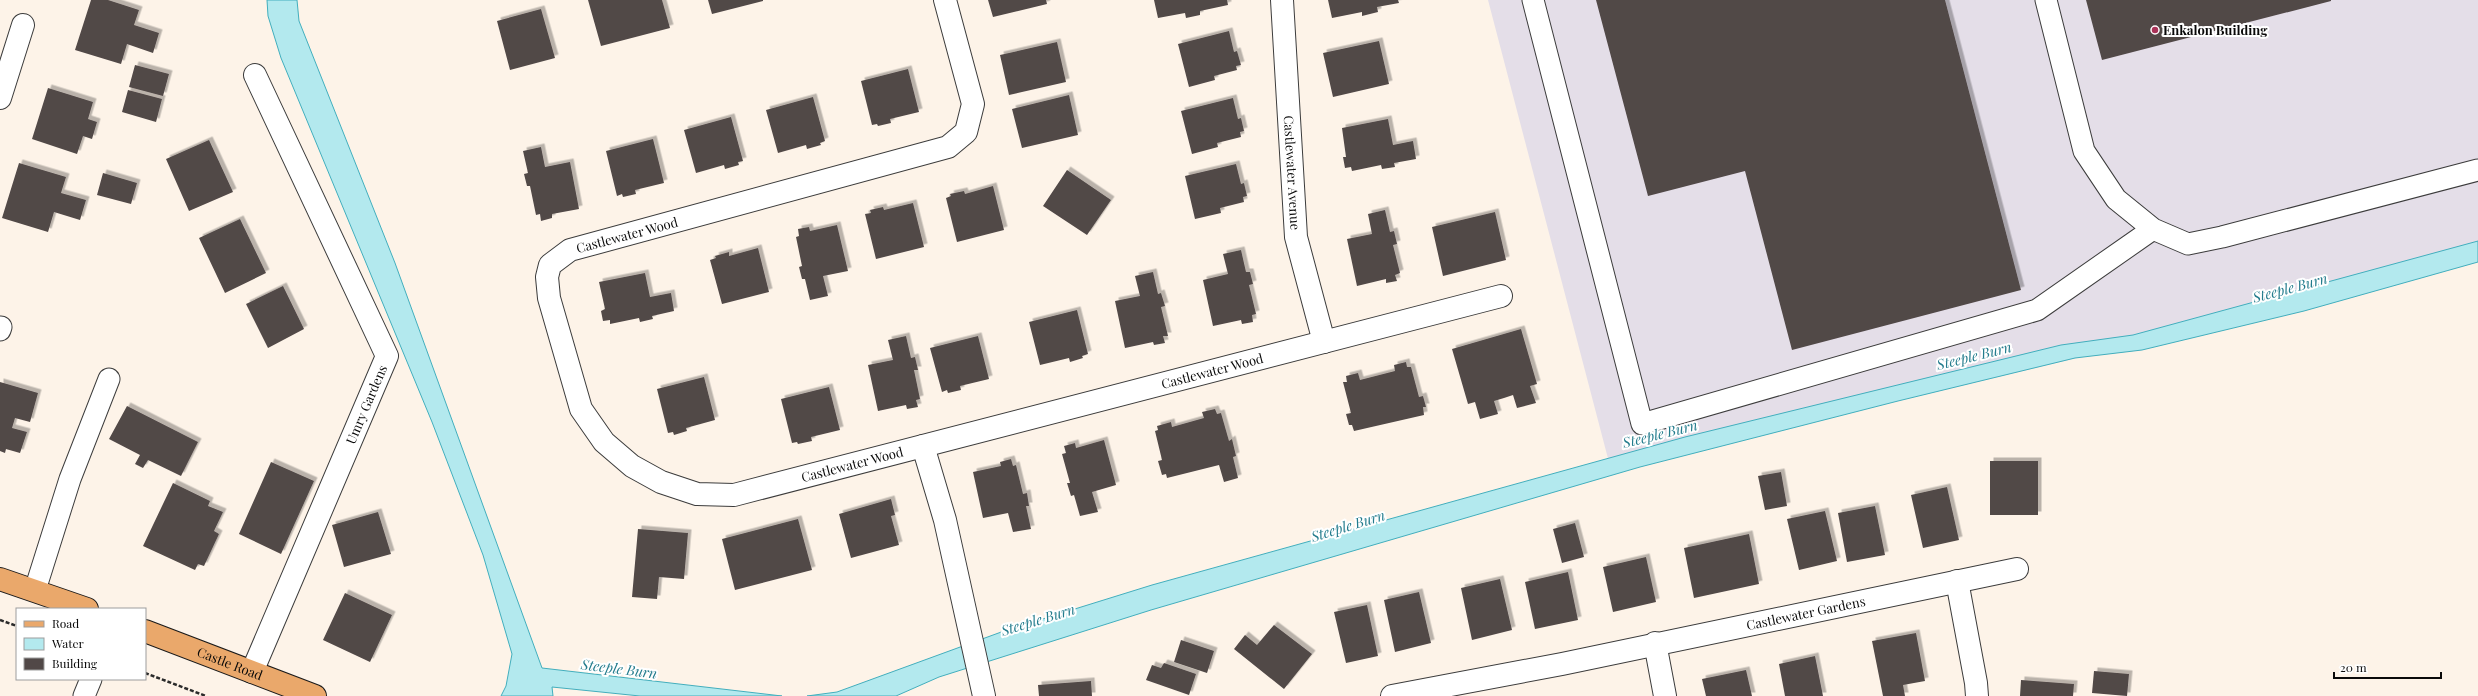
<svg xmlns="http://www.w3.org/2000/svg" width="2478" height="696" font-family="'Playfair Display',serif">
<defs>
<filter id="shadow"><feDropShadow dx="3.5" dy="-3.5" stdDeviation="0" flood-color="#0004"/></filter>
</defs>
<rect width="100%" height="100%" fill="#fdf3e8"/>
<path fill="#e4dee8" d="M1488,0H2478V262L2304,311L2142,350L2081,357L1611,470Z"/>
<path fill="#b3e9ee" stroke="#42aebd" d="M267,0H297L299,21L395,263L542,668L782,696H640L552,687L553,696H501L506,686L512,654L483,555L432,422L281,58L268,16Z
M2478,241V262L2304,311L2142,350L2075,358L1898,401L1640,467L1151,610L939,677L896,696H807L837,692L1004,631L1152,585L1685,437L2061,345L2133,335Z"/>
<path fill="#514847" filter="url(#shadow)" d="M91,0H108L139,10L134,25L159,33L153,53L127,44L121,64L75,50Z
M588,0H662L670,28L601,46Z
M708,0H763V1L712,14Z
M988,0H1046L1047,4L993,17Z
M1154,0H1227L1228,5L1200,11V15L1186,18L1185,13L1158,18Z
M1328,0H1398L1399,3L1377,7L1378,12L1362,16V12L1332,18Z
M1596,0H1945L2021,290L1792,350L1745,171L1648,196Z
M2086,0H2331V1L2102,60Z
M541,9L555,58L510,70L497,21Z
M1229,31L1234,52L1237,51L1241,65L1236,66L1237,70L1214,76L1215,80L1189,87L1178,44Z
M1379,41L1389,84L1333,97L1323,53Z
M1057,42L1066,82L1009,95L1000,55Z
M135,65L169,74L163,96L129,87Z
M908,69L919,112L890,119L891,123L878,126L877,124L872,125L861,81Z
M48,88L93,102L88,119L97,122L92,139L83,136L77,154L32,139Z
M128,90L162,99L156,122L122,112Z
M1069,95L1078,135L1022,148L1012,109Z
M813,97L825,141L820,143L821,145L807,149L806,145L778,153L766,110Z
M1233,98L1238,119L1241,118L1244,131L1240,132L1241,137L1217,143L1218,147L1192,154L1181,111Z
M731,117L743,161L738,162L739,165L725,169L724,165L696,173L684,130Z
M1388,119L1393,145L1413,141L1416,159L1394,163L1395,167L1382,169L1381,165L1352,171L1351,167L1345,168L1343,157H1346L1342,128Z
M653,139L664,183L635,190L636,194L623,197L622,194L617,196L606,151Z
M209,140L233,192L189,211L166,159Z
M541,147L545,167L570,162L579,209L552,214V218L541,221L540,214L536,215L530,186H527L524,174L528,173L523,151Z
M19,163L66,177L61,193L86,200L80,220L54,212L48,232L2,218Z
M1236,164L1241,184L1244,183L1247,196L1243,197L1244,202L1220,208L1221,213L1195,219L1185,176Z
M1067,170L1111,200L1087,235L1043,206Z
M103,173L137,183L131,204L97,195Z
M993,186L1004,230L957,242L946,198L951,196L950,194L964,191L965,194Z
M913,203L924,247L876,259L865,214L871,213L870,210L883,207L884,210Z
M1385,210L1390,232L1394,231L1397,244L1393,245L1400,273L1395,275L1397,281L1386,283V279L1357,286L1347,239L1372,234L1368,214Z
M1495,212L1506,260L1443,276L1432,227Z
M240,219L266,273L225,293L199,238Z
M837,225L848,271L823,276L828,296L810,300L805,279H802L799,267L802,266L796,237L799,236L798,229L809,227L810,231Z
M758,248L769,292L722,304L710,260L716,258L715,256L729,252V256Z
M1241,250L1246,272H1250L1253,284L1249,285L1256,314L1252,315L1253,322L1242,324L1241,320L1213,326L1203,280L1228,274L1223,254Z
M1153,272L1158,294L1161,293L1165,306L1161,307L1168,336H1163L1165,343L1154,345L1153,342L1125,348L1115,301L1140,296L1135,276Z
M645,273L650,297L671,293L674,311L652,316L653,319L640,322L639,318L610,324V320L603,321L601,311L605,309L599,282Z
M283,286L304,329L268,348L246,304Z
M1077,310L1088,354L1082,356L1083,358L1070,362L1069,358L1040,365L1029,322Z
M1521,329L1537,384L1530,386L1536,403L1517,408L1513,395L1504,398L1494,401L1498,414L1480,419L1475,402L1468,404L1452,349Z
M906,336L911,358L915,357L918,370H914L920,399L916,400L918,407L907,409L906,405L878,411L868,365L893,360L888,340Z
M978,336L989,379L960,386L961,390L948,393L947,390L942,392L930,348Z
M1406,362L1407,367H1411L1419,397L1423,396L1426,407H1423L1424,415L1354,431L1352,425H1349L1346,414L1351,413L1343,382H1347L1346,376L1358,373L1360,380L1395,371L1394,365Z
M704,377L715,420L686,428L687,431L674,435L673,432L668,433L657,389Z
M0,382L38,393L30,422L15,418L12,428L27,432L20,453L6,449L5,453L0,451Z
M829,387L840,430L811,437L812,441L798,444L797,442L792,443L781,399Z
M127,406L198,442L181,476L148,460L143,468L135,464L140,455L109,439Z
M1215,409L1217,414L1221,413L1229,441L1232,439L1236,456L1233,457L1238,478L1224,482L1219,465L1167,478L1166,474L1162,475L1158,461L1162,460L1155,431L1158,430L1157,426L1171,422L1172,427L1204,418L1202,412Z
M1104,440L1116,485L1092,492L1098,512L1080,516L1074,495L1071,496L1067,483H1070L1062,454L1066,453L1064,446L1075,443L1076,448Z
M1011,459L1013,466L1016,465L1023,494L1027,493L1029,506H1026L1031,529L1013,532L1008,513L983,518L973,472L1001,466L1000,462Z
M1990,461H2038V515H1990Z
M271,462L314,481L281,554L239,534Z
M1781,472L1787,506L1765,510L1758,476Z
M173,483L210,501L208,506L223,512L214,531L219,534L204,566L198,564L195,570L143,546Z
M1947,487L1959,540L1923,548L1911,495Z
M891,499L895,515L891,516L899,545L851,558L839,514Z
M1875,506L1885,555L1847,562L1838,513Z
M1825,511L1837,561L1799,570L1787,519Z
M378,512L391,554L344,567L332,525Z
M798,519L812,570L735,590L722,539Z
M1575,523L1584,557L1562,563L1553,529Z
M638,529L688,533L684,579L659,577L657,599L632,597Z
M1749,534L1759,584L1694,598L1684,548Z
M1646,557L1656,602L1613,612L1603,567Z
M1568,572L1578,620L1535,629L1525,582Z
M1500,579L1512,630L1472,640L1461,588Z
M1419,592L1431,643L1395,652L1384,600Z
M345,593L392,615L370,662L323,640Z
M1367,605L1378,656L1346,663L1334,612Z
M1274,625L1312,654L1284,689L1234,649L1245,635L1257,645Z
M1916,633L1925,681L1903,685L1905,696H1883L1872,641Z
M1181,640L1214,651L1207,673L1174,662Z
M1815,656L1823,696H1785L1779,664Z
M1164,663L1196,674L1189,695L1146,680L1152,665L1161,668Z
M1746,670L1752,696H1706L1702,679Z
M2094,671L2129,674L2127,696L2092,693Z
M2021,680L2074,684L2073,696H2020Z
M1091,681L1092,696H1039L1038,685Z"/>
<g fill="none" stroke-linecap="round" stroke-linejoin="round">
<g stroke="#3c3c3c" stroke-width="23">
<path id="service" d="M1533,0L1642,424L2037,310L2153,229
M2046,0L2084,151L2116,199L2153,229L2188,244L2222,237L2478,170
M0,330L1,327
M35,590L70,479L109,379
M84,696L91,679"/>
</g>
<g stroke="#3c3c3c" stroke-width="24">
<g id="minor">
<path id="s1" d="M945,0L973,104L966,132L948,147L570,250L550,265L547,277L549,298L581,409L604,442L632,466L661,482L697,494L734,495L1501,296"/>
<path id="s2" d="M1282,0L1296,237L1324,342"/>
<path d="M0,98L23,25"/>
<path d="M923,446L945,520L984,696"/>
<path d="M1957,581L1976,683L1977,696"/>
<path d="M1655,643L1665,696"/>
<path id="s3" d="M252,672L387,356L255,75"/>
<path id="s4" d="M1392,696L1562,664L2017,569"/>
</g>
</g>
<g stroke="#1a1a1a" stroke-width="24">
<g id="primary">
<path d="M0,579L87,609"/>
<path id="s5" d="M145,631L315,696"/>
</g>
</g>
<path stroke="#2b2b2b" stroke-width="2.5" stroke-dasharray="4 2" stroke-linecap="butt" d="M0,620L17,626
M145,673L206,696"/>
<use href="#service" stroke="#fff" stroke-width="21"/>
<use href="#minor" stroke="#fff" stroke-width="22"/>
<use href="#primary" stroke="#eaa86b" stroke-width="22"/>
</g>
<circle fill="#a93258" stroke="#fff" stroke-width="1.5" cx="2155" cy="30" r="4"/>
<g text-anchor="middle" stroke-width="4" stroke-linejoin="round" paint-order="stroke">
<g font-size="13" font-weight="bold" fill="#090909" stroke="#fff" text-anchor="start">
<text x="2163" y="35">Enkalon Building</text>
</g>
<g font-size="13" fill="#090909" stroke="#fff">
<text dy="5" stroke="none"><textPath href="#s2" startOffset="173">Castlewater Avenue</textPath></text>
<text transform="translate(627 235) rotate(-15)" y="5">Castlewater Wood</text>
<text dy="5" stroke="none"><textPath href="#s1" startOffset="1405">Castlewater Wood</textPath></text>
<text dy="5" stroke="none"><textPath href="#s3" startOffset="291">Umry Gardens</textPath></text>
<text dy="5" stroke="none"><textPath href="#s1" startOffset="1033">Castlewater Wood</textPath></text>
<text dy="5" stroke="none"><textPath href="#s4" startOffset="422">Castlewater Gardens</textPath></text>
<text dy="5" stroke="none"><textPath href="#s5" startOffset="91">Castle Road</textPath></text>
</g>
<g font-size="14" font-style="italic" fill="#227b8c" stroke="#fff">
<text transform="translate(2290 288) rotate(-15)" y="5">Steeple Burn</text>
<text transform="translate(1974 356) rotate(-14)" y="5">Steeple Burn</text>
<text transform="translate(1660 434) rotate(-14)" y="5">Steeple Burn</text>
<text transform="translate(1348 526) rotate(-17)" y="5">Steeple Burn</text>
<text transform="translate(1038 620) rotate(-17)" y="5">Steeple Burn</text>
<text transform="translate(619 669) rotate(7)" y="5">Steeple Burn</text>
</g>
</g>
<rect x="16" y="608" width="130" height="72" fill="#ffffff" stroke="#9d9d9d"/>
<rect x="24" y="621" width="20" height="6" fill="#eaa86b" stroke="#9d9d9d"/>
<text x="52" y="628" font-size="12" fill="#090909">Road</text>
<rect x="24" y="638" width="20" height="12" fill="#b3e9ee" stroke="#9d9d9d"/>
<text x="52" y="648" font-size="12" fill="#090909">Water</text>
<rect x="24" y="658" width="20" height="12" fill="#514847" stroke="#9d9d9d"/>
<text x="52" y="668" font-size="12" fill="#090909">Building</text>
<path d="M2334 672v6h107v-6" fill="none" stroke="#090909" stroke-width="2"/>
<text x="2340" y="672" font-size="12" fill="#090909" stroke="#ffffff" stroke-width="3" paint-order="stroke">20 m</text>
</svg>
